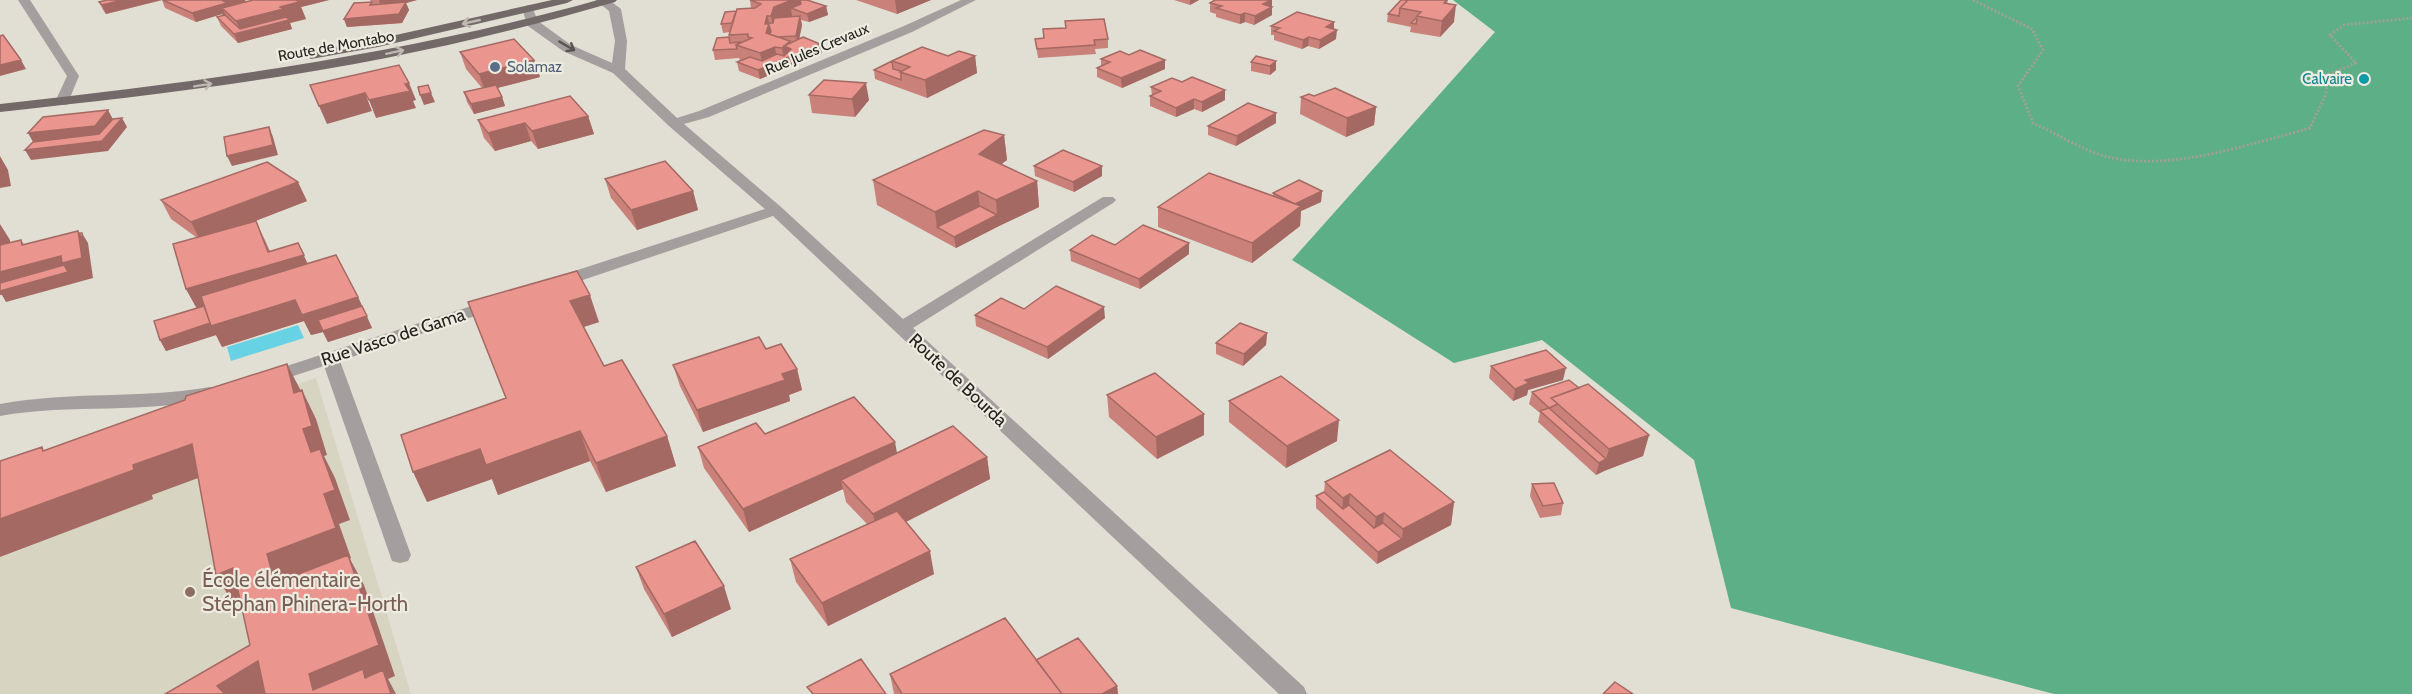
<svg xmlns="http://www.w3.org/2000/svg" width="2412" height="694" font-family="Cabin,sans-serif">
<rect width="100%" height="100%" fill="#e1dfd3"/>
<path fill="#d7d4c1" d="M316,378L411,694H0V491L86,455Z"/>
<path fill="#5caf87" d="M1453,0H2412V694H2054L1731,608L1694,460L1542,340L1454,363L1292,260L1495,32Z"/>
<path fill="#67d2e4" d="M298,325L304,338L231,361L227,347Z"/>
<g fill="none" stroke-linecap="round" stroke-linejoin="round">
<path stroke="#a1a096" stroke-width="3" stroke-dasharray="2 2" stroke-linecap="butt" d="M1973,0L2032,29L2043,50L2018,86L2033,123C2057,134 2082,150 2108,157C2170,172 2250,144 2310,128L2326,94L2327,75L2356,63L2330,35L2344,25L2412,18"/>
<path fill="#a49e9e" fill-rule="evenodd" d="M18,0H30L79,76L67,105H57L55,102L67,76Z
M595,0H609L621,9L627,41L625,69L677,118L699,111L904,26L961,0H976L912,32L709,117L684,124L781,207L903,319L1103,197H1113L1116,200L1113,203L913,328L1304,687L1307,694H1279L773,216L562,287H550L548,283L550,279L765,209L669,126L613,73L563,51L528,26L522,9L528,5L532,7L538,21L571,45L612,63L615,41L609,11Z
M493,299L499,300L502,304L499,308L340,361L411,555L408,561L400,563L392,561L324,366L269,384L262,382L260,378L262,374Z
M210,387L217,389L219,393L217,397C146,415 71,403 0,416V404C70,391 140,399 210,387Z"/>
<path fill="#746969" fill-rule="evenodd" d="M552,0H573L567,3L378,47L311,59L305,55L311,51L378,39Z
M598,0H617L615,2C539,24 463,43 386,58C259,83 129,98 0,112V104C202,82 402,55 598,0Z"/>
</g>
<path fill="#c9817a" d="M107,0H245L246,2L253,0H329L301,7L306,19L290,23L292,29L238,43L221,26L217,17L222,16V14L196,22L165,8L162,0L106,14L103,10L99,2Z
M370,0H417L406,3L409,10L402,23L347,27L344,19L371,2Z
M750,0L826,6L828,15L809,22L801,20L802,25L799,39L822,53L760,79L739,71L737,62L740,61L739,58L715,60L713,50L729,37L730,32L723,33L721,24L736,11L751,8Z
M856,0H931L897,14Z
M1174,0H1199L1190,5Z
M1215,0H1272V15L1254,25L1245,22L1240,24L1216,17V14L1210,12V3Z
M1401,0H1448L1447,4L1454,22L1440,37L1410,32L1411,27L1387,22L1388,14Z
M1065,21L1108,39V48L1095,49L1096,54L1038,58L1035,39L1043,38V29L1066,28Z
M1271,26L1334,29L1336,39L1319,49L1308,46L1302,49L1274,40V35H1271Z
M460,52L534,60L540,77L497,88L502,97L505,106L474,114L467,102L464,92L482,88L466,69Z
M1129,55L1165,60V69L1122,88L1097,77V68L1101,66V59Z
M947,56H975L977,73L927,98L875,79L874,70L892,62Z
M1276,61V70L1270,75L1251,71V62Z
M1182,82L1225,90V100L1202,112L1194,109L1176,117L1150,106V96L1152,95L1151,87Z
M809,95L869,100L855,117L812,113Z
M1301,97L1376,107L1374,125L1346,137L1300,114Z
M588,116L594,134L538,149L531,141L495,151L484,138L478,120Z
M1276,123L1236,146L1208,135V126Z
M1004,135L1007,160L1001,164L1037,181L1039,207L999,226L956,248L877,205L873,180Z
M1034,166L1102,176L1074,192L1035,176Z
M605,179L693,191L698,210L637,230L611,198Z
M1322,191L1321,202L1301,211L1300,226L1252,263L1158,227V207L1273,196V193Z
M161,200L307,201L255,221L265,240L270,251L308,264L358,297L372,328L328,342L323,332L311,335L304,321L222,347L216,335L166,351L160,340L197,308L186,289L196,237L171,219Z
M1189,243V254L1140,289L1071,261L1070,250L1115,245Z
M468,302L599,322L584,327L604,366L667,436L676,466L606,492L590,461L498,495L492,479L427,502L506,398Z
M1024,309L1105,318L1048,359L976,326L975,315Z
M1267,333L1266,345L1243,366L1216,354V343Z
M766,349L797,369L802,390L789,395L790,401L703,432L680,386L673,365Z
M1491,366L1563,380L1528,390L1527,395L1513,401L1489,378Z
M1579,388L1649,435L1643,456L1604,471L1596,475L1538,422L1540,413L1529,404L1532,392Z
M1107,395L1204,435L1157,459L1109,417Z
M1229,401L1337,441L1286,468L1229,422Z
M765,434L897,453L987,457L990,479L906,522L934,574L828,626L796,582L790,559L867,524L846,502L843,489L749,532L704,468L698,447Z
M1325,482L1454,502L1451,525L1377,564L1316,508V496L1324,492Z
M1532,484L1563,503L1561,515L1540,518L1530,496Z
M636,567L731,609L672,637L644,589Z
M1036,660L1117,686L1118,694H894L890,674Z"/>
<path fill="#a46963" d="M123,0H162L106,14L102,5Z
M222,0H245L246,2L222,8L224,13L221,12L222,14L196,22L192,13Z
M291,0H329L301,7L306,19L290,23L292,29L238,43L234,34L241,32L236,21L280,7Z
M379,0H417L406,3L409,10L402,23L347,27L344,19L382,9Z
M792,0H800L802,12L791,8L792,17L774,32L771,16L764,2Z
M895,0H931L897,14Z
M1190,0H1199L1190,5Z
M1271,0H1272V15L1254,25L1255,16L1263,4Z
M1456,5L1454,22L1440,37L1442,21Z
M826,6L828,15L809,22L807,14Z
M766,10L778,61L784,59L782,48L790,41L792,55L820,44L822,53L760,79L758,70L763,68L760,53Z
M1245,13V22L1240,24V15Z
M800,16L802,25L798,45L796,36Z
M1334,22V31L1326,27Z
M1337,30L1336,39L1319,49L1320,40Z
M1309,37L1308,46L1302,49L1303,40Z
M975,56L977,73L927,98L925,80Z
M21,60L26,69L0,76V65Z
M534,60L540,77L485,91L479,74Z
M1165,60V69L1122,88L1121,78Z
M1276,61V70L1270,75V66Z
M409,83L416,100L413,101L416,108L376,118L369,100Z
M866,83L869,100L855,117L852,99Z
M1225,90V100L1202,112V102Z
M365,93L372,111L327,124L319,106Z
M431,93L435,102L424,105L420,95Z
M502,97L505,106L474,114L471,104Z
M1194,99V109L1176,117V108Z
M1376,107L1374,125L1346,137L1347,118Z
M108,110L116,125L122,118L127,127L108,151L31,160L25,150L37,149L28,133Z
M1276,113V123L1236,146L1237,136Z
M588,116L594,134L538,149L532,131Z
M525,123L531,141L495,151L488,133Z
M269,127L273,137L278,155L232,166L227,156Z
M1004,135L1007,160L982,179L979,154Z
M0,156L8,170L11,186L0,188Z
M1102,166V176L1074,192L1073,182Z
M1037,181L1039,207L999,226L956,248L954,237L997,215L996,200Z
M298,182L307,201L201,242L191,222Z
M693,191L698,210L637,230L631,210Z
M978,191L981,217L937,227L935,212Z
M1322,191L1321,202L1301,211L1300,226L1252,263V243L1295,204Z
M256,221L274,263L298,243L313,275L295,300L358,297L372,328L328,342L323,332L311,335L304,321L222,347L216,335L166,351L160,340L197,309L186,289L268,252Z
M0,224L10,240V256L22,245L21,240L30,254L78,231L83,240L82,233L88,243L93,278L6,302L2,295H0Z
M1189,243V254L1140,289L1139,279Z
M590,295L599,322L580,328L570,301Z
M1104,307L1105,318L1048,359L1047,347Z
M1267,333L1266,345L1243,366L1244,354Z
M287,364L302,393H294Z
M1566,368L1563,380L1528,390L1527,395L1513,401L1515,389L1525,380Z
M797,369L802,390L789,395L790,401L703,432L697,410L782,374Z
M302,390L316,419L327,455L324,456L335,478L350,520L339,524L351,558L350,559L364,585L395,676L388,679L396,694L313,690L275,583L267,554L324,494L303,429Z
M1204,414V435L1157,459L1156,437Z
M1339,420L1337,441L1286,468L1287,446Z
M580,431L590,461L498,495L492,479L427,502L413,472L480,449Z
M1649,435L1643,456L1604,471L1596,475L1599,463L1606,459L1609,449Z
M667,436L676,466L606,492L596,463Z
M895,442L899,464L841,480L843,489L749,532L743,509Z
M192,444L209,474L152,495L153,499L0,557V519L133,465Z
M987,457L990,479L878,536L873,514Z
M1350,494L1348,517L1342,520L1343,498Z
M1454,502L1451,525L1401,551L1403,529Z
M1384,513L1382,535L1373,540L1376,517Z
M1402,539L1401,551L1377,564L1378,552Z
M930,551L934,574L828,626L822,603Z
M233,568L251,599L234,605L216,575Z
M724,586L731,609L672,637L664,614Z
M258,661L274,694H223L217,686Z
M1117,686L1118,694H1102Z"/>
<path fill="#ea968e" stroke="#a46963" stroke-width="1.5" d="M107,0H123L102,5L99,2Z
M163,0H222L227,3L192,13Z
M253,0H296L299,2L280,7L283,9L236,21L222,8Z
M750,0H792L774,7L771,16H767L765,24H769L766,33L790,41L782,48L775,47L760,53L736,45L752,38L748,37V34L729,35L737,9L755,8L761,4Z
M800,0H807L826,6L807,14L791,8L801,4Z
M1215,0H1271L1263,4L1272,7L1255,16L1245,13L1240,15L1216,8L1222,6L1210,3Z
M1401,0H1408L1400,8L1399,16L1388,14Z
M1408,0H1447L1444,3L1456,5L1442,21L1417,16L1421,12L1400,8Z
M372,2L370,5L406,2L399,14L344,19L354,3Z
M223,11L225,15L240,29L286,17L289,20L234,34L217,17L225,15L221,12Z
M736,11L732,23L721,24L725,12Z
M1297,12L1334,22L1326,27L1337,30L1320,40L1309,37L1303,40L1274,31L1280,28L1271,26Z
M800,16L796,36L777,37L770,34L771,31L768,23H773L774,18Z
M1416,18L1417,19L1416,24L1411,23Z
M1104,19L1108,39L1094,40L1095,45L1037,49L1035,39L1044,38L1043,29L1066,28L1065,21Z
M3,35L21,60L0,65V36Z
M729,37L730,43L741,42L736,45L737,49L713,50L717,38Z
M803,37L820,44L758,70L737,62L750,57L762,61L777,54L784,56L791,49L784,46Z
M514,39L534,60L479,74L460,52Z
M922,47L948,56L959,51L975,56L925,80L900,72L910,67L892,61Z
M1140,50L1165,60L1121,78L1097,68L1110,62L1101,59L1120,51L1129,55Z
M1256,56L1276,61L1270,66L1251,62Z
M892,61L893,69L901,71V80L874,70Z
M399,65L409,83L405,84L410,91L369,100L365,93L319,106L310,85Z
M1192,77L1225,90L1202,102L1194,99L1176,108L1150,96L1161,91L1151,87L1172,78L1182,82Z
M824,80L866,83L852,99L809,95Z
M428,85L431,93L420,95L418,87Z
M496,85L502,97L471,104L464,92Z
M1335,88L1376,107L1347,118L1301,97L1309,94L1314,96Z
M570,96L588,116L532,131L525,123L488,133L478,120Z
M1248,103L1276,113L1237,136L1208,126Z
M108,110L95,126L28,133L43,117Z
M122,118L102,141L25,150L33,142L99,134L113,119Z
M269,127L273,145L227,156L224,137Z
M984,130L1004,135L979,154L1037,181L996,200L978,191L935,212L873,180Z
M1063,150L1102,166L1073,182L1034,166Z
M665,161L693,191L631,210L605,179Z
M267,162L298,182L191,222L161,200Z
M1209,173L1301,206L1252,243L1158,207Z
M1299,180L1322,191L1295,204L1273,193Z
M980,206L997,215L954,237L937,227Z
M256,221L268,252L298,243L304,255L186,289L173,244Z
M1143,225L1189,243L1139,279L1070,250L1092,235L1115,245Z
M78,231L82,258L62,263L61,256L0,272V245L21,240L22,245Z
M79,233H82L83,240Z
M336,255L358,297L302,315L295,300L211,326L201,296Z
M64,265L68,272L0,291V283Z
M577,271L590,295L570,301L604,366L622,360L667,436L596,463L580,431L486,465L480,449L413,472L401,435L506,398L468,302Z
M1056,286L1104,307L1047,347L975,315L1001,298L1024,309Z
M204,306L210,323L160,340L154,321Z
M362,306L367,316L323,331L318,320Z
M1240,323L1267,333L1244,354L1216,343Z
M759,337L766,349L781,344L797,369L782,374L785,380L697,410L673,365Z
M1546,350L1566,368L1525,380L1529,383L1515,389L1491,366Z
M287,364L294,393L302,390L312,426L303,429L311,452L320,449L335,490L324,494L336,528L267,554L275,583L348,555L379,645L309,674L313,690L363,669L365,678L383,670L391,694H265L258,661L217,686L225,694H165L250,645L233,568L216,575L192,444L133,465L134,470L0,519V461L42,447L43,451L185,400L186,396Z
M1155,373L1204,414L1156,437L1107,395Z
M1281,376L1339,420L1287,446L1229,401Z
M1569,380L1579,388L1551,398L1558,404L1549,408L1606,459L1599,463L1540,411L1549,408L1532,392Z
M1588,384L1649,435L1609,449L1551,398Z
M854,397L895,442L743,509L698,447L756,423L765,434Z
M953,426L987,457L873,514L841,480Z
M1390,450L1454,502L1403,529L1384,513L1376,517L1350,494L1343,498L1325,482Z
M1554,483L1563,503L1543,506L1532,484Z
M1324,492L1343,509L1349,505L1374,528L1383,523L1402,539L1378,552L1316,496Z
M897,511L930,551L822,603L790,559Z
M695,541L724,586L664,614L636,567Z
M1005,618L1062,694H902L890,674Z
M1078,638L1117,686L1102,694H1062L1036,660Z
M861,659L886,694H813L807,687Z
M1615,682L1633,694H1603Z"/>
<defs><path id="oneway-shaft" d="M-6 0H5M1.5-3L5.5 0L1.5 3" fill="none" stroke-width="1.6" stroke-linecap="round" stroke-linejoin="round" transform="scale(1.5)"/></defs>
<g stroke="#bdb8b0">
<use href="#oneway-shaft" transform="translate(471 22) rotate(167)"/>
<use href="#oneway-shaft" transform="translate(395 52) rotate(-12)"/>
<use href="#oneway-shaft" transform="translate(203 85) rotate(-9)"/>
</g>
<use stroke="#575451" href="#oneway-shaft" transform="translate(567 46) rotate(30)"/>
<circle fill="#5c6f8a" stroke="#eeece0" stroke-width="2" cx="495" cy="67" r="6"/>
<circle fill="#0f9aa8" stroke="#eeece0" stroke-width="2" cx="2364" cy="79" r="6"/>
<circle fill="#8d6e63" stroke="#eeece0" stroke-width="2" cx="190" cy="592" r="6"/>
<g text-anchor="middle" stroke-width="4.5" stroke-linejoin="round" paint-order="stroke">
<g font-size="15" fill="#23221e" stroke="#eeece0">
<text transform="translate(336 46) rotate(-10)" y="5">Route de Montabo</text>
<text transform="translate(817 49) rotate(-23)" y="5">Rue Jules Crevaux</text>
</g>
<g font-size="15" fill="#4e5e75" stroke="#eeece0" text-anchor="start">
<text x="507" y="72">Solamaz</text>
</g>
<g font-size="15" fill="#0d838f" stroke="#eeece0" text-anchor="end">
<text x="2352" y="84">Calvaire</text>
</g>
<g font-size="18" fill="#23221e" stroke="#eeece0">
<text transform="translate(393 337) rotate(-18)" y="6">Rue Vasco de Gama</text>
<text transform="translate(958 380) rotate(43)" y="6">Route de Bourda</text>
</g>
<g font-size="21" fill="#785e54" stroke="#eeece0" text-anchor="start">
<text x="202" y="587">École élémentaire<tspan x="202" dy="24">Stéphan Phinera-Horth</tspan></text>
</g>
</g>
</svg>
